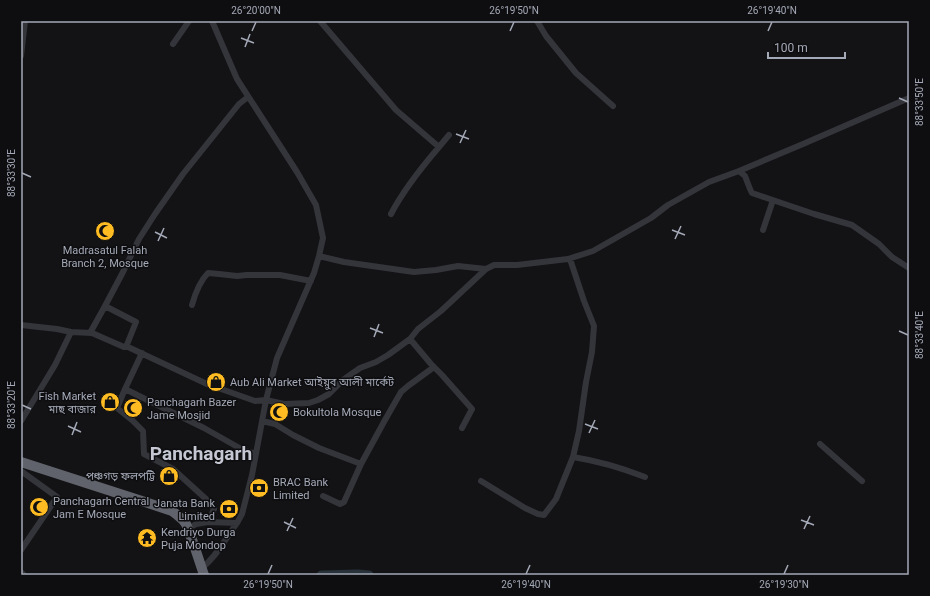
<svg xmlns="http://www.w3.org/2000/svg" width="930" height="596" font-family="Roboto,'Noto Sans Bengali',sans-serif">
<rect width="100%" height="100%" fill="#131315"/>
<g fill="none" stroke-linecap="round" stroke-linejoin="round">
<path stroke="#28323a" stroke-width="9" d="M321,575L358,574L369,575"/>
<path stroke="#34353b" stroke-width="6" d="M320,21L396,110L439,147L449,135
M537,21L546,36L576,73L613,106
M173,44L189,21
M21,56L25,21
M739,171L803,144L909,98
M391,214C404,189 421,168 439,147
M763,230L773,200
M319,256L344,262L414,272L436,270L458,266L486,269
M192,305C195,294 200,281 208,273L219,274L237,276L247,275H280L311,281
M105,306L123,272L139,239L155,214L183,174L239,104L248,97
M21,325L57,329L71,332
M90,333L105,306L136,322L126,347
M410,339L418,329L441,311L486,269L494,265H517L568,259L593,251L651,218L668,205L709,182L739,171L745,176L750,189L752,193L814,214L852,225L879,244L892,257L909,268
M142,353L125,389L204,428L243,450L256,454
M125,389L117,408L133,421L143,431L144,454L173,469L206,499L214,509L208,522
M21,421L55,365L71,332L92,333L124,347H128L207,384L255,401L266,400L284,404L309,403L318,400L329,394L343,380L360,368L376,362L388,355L410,339L431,364L442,375L472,409L462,428
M262,421L275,424L293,435L319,448L361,464L385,420L401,392L408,386L434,367
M820,444L862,481
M573,457C598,461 622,468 645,477
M21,471L57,497L21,550
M481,481L525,508L538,514L544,515L556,499L573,457L579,431L586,382L592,352L594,326L584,301L570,259
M323,496L340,504L344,502L361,464
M188,529L196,524L208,522L237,523L242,514L252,475L266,400L277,358L314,273L319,256L323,238L316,205L297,172L237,79L212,21
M202,568C217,556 225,539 237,523
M21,572L24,575"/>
<path stroke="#60636c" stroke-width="10" d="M21,462L145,502L172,511L176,514L183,520L186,524L194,545L204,575"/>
</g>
<path fill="none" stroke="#a4a9b7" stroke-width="1.5" d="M252,31L256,22M510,31L514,22M768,31L772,22M241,38L254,43M245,47L250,34M899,98L908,102M456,134L469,139M460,143L466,130M22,173L31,177M672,230L685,235M155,232L167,238M675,239L681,226M158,241L164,228M370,328L383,333M899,331L908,335M374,337L379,324M22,405L31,409M585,424L598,429M68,426L81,432M589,433L595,420M72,435L77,422M801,520L814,525M284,522L296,528M804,529L810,516M287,531L293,518M268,574L272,565M526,574L530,565M784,574L788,565"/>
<defs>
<g id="mosque-disc" transform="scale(1)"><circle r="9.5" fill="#fb2" stroke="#0e0e10"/><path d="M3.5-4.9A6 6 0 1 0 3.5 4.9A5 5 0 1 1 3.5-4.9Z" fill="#111"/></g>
<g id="shop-disc" transform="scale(1)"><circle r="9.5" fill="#fb2" stroke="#0e0e10"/><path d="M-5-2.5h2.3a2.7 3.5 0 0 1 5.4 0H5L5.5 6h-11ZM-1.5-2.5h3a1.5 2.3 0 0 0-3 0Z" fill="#111"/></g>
<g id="bank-disc" transform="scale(1)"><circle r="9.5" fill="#fb2" stroke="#0e0e10"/><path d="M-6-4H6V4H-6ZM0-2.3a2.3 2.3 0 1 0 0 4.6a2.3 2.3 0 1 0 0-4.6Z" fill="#111"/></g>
<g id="temple-disc" transform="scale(1)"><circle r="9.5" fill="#fb2" stroke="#0e0e10"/><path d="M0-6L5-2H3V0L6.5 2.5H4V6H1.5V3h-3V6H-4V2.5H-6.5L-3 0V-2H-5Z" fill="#111"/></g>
</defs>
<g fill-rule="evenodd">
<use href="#mosque-disc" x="105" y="231"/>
<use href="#shop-disc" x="216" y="382"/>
<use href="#shop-disc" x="110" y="402"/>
<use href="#mosque-disc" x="133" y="408"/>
<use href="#mosque-disc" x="279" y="412"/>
<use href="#shop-disc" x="169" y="476"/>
<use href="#bank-disc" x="259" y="488"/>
<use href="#mosque-disc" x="39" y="507"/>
<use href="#bank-disc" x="229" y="509"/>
<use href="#temple-disc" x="147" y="538"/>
</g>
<g text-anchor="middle" stroke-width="3" stroke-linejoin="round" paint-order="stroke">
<g font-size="11" fill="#a4a9b7" stroke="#0e0e10" text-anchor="start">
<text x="105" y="254" text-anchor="middle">Madrasatul Falah<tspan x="105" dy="13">Branch 2, Mosque</tspan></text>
<text x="230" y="386">Aub Ali Market আইয়ুব আলী মার্কেট</text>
<text x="96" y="400" text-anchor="end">Fish Market<tspan x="96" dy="13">মাছ বাজার</tspan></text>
<text x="147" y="406">Panchagarh Bazer<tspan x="147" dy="13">Jame Mosjid</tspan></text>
<text x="293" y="416">Bokultola Mosque</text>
<text x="155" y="480" text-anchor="end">পঞ্চগড় ফলপট্টি</text>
<text x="273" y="486">BRAC Bank<tspan x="273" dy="13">Limited</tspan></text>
<text x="53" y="505">Panchagarh Central<tspan x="53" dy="13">Jam E Mosque</tspan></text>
<text x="215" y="507" text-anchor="end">Janata Bank<tspan x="215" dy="13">Limited</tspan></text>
<text x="161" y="536">Kendriyo Durga<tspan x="161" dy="13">Puja Mondop</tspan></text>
</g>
<g font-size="19" font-weight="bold" fill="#c5c8d3" stroke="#0e0e10">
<text x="201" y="460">Panchagarh</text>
</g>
</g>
<rect width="930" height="596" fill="none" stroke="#0e0e10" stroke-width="44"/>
<path d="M768 52v6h77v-6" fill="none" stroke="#a4a9b7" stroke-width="2"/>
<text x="774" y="52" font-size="12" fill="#a4a9b7" stroke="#0e0e10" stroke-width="3" paint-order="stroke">100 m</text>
<rect x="22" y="22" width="886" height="552" fill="none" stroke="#a4a9b7" stroke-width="1.5"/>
<g font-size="10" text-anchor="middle" fill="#a4a9b7">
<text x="256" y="14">26°20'00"N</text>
<text x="514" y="14">26°19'50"N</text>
<text x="772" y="14">26°19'40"N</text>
<text transform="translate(919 102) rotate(-90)" y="4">88°33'50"E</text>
<text transform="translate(11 173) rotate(-90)" y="4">88°33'30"E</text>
<text transform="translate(919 335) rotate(-90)" y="4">88°33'40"E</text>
<text transform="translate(11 405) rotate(-90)" y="4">88°33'20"E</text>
<text x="268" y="588">26°19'50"N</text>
<text x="526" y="588">26°19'40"N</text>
<text x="784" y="588">26°19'30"N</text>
</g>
</svg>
